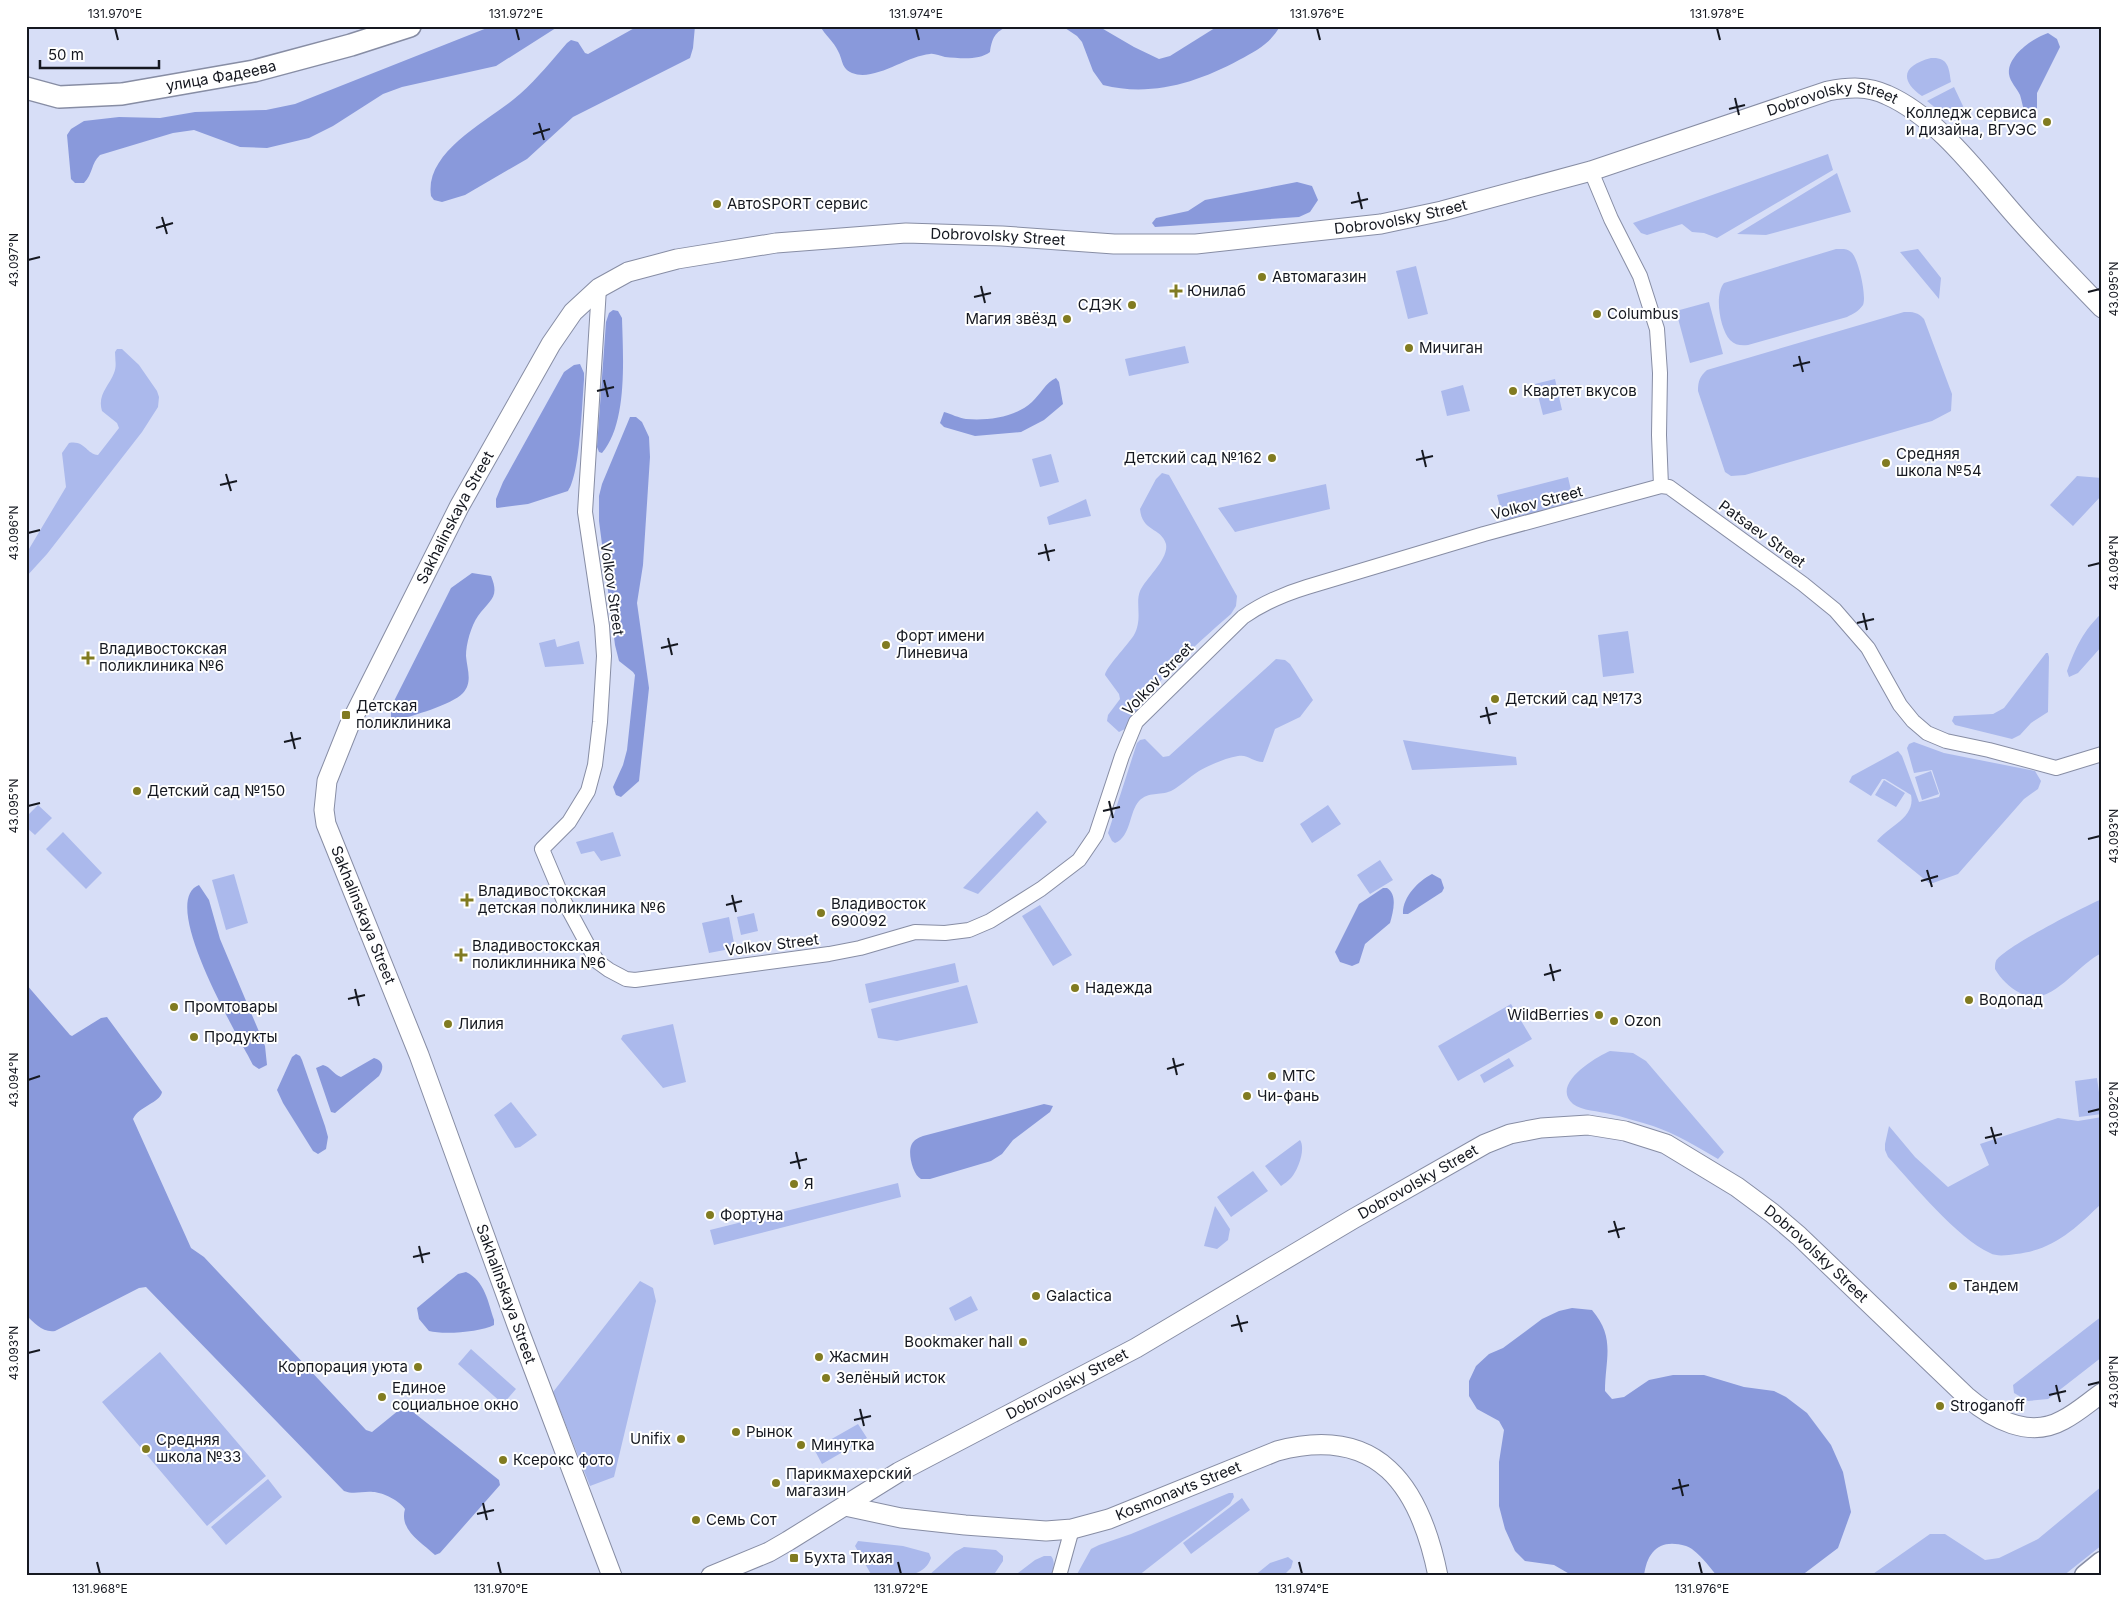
<svg xmlns="http://www.w3.org/2000/svg" width="2128" height="1602" font-family="Inter,sans-serif">
<rect width="100%" height="100%" fill="#d7def7"/>
<path fill="#abb9ec" d="M1931,58C1948,57 1949,67 1951,82L1922,96C1898,79 1904,65 1931,58Z
M1954,87L1963,106C1961,114 1957,118 1949,119L1927,101Z
M1828,154L1833,170L1717,238L1704,233L1692,232L1682,224L1647,235L1641,233L1633,223Z
M1837,173L1851,212L1766,235L1737,234Z
M1836,249C1841,249 1847,248 1851,252C1858,257 1867,296 1863,305C1859,311 1853,314 1847,317L1748,345C1741,346 1735,345 1730,340C1720,329 1714,295 1724,283Z
M1918,249L1941,278L1939,299L1900,252Z
M1416,266L1428,314L1408,319L1396,271Z
M1709,302L1723,354L1690,363L1676,311Z
M1904,312C1913,312 1918,312 1924,319L1952,394L1951,411L1932,421L1745,475L1731,476L1725,472L1698,391C1698,381 1700,376 1707,370Z
M1185,346L1189,363L1129,376L1125,359Z
M117,349H122L139,365L157,391L159,397L158,407L142,432L47,554L26,577V554L66,487L62,453L69,443C85,440 86,454 98,455L119,428L117,423L102,411C97,395 109,386 114,373C117,366 115,359 115,352Z
M1555,379L1562,410L1543,415L1535,384Z
M1463,385L1470,411L1447,416L1441,391Z
M1051,454L1059,482L1040,487L1032,459Z
M1162,473L1169,475L1237,596L1236,606L1231,614C1191,649 1152,683 1125,729L1119,732L1107,721L1108,715L1120,699L1119,694L1105,675C1106,667 1127,646 1134,635C1143,619 1135,603 1140,591C1146,578 1169,559 1166,544C1161,527 1142,532 1140,509L1156,479Z
M2077,476L2102,478V495L2073,526L2050,505Z
M1568,477L1574,503L1504,521L1497,495Z
M1326,484L1330,509L1235,532L1218,508Z
M1086,499L1091,516L1049,525L1047,517Z
M2102,613V646L2078,673L2069,677L2067,671C2076,647 2083,631 2102,613Z
M1628,631L1634,673L1603,677L1598,635Z
M555,639L557,647L579,641L584,664L545,667L539,643Z
M2046,653H2048L2049,657L2048,712L2031,723L2020,735L2012,739L1955,725L1952,721L1954,716L1993,714L2004,708Z
M1276,659L1285,660L1290,664L1313,700L1300,717L1275,729L1263,762C1253,762 1248,754 1238,756C1226,758 1209,765 1199,771C1189,777 1181,786 1171,791C1159,796 1149,791 1139,801C1129,812 1131,837 1115,843L1112,841L1108,833L1137,743L1140,740L1145,739L1163,757L1169,756Z
M1403,740L1516,757L1517,765L1412,770Z
M1914,742L1944,753L2035,771L2041,781L2038,789L2024,799L1958,874L1933,883H1929L1877,841C1887,827 1916,818 1911,795L1885,779H1882L1871,796L1849,782L1852,776L1898,751L1902,756L1919,802L1939,797L1940,794L1932,770L1914,773L1907,748L1909,744Z
M1931,771L1939,794L1922,800L1915,777Z
M1884,780L1905,793L1896,807L1875,795Z
M38,805L52,818L35,835L26,827V817Z
M1328,805L1341,824L1312,843L1300,824Z
M1037,811L1047,822L978,894L963,888Z
M63,832L102,873L86,889L46,849Z
M613,832L621,856L601,861L594,851L581,854L576,842Z
M1380,860L1393,880L1370,894L1357,875Z
M234,874L248,923L226,930L212,880Z
M2102,899V953C2077,964 2049,1011 2020,993C2009,987 2001,979 1995,969C1995,966 1995,963 1996,961C2003,948 2085,906 2102,899Z
M1040,905L1072,955L1053,966L1022,916Z
M754,913L758,931L741,935L737,917Z
M729,917L735,948L709,953L702,923Z
M955,963L959,982L869,1003L865,984Z
M967,985L978,1023L897,1041L878,1038L871,1009Z
M1511,1004L1532,1039L1458,1081L1438,1046Z
M673,1024L686,1082L663,1088L621,1039L623,1035Z
M1610,1051L1633,1053L1646,1061L1724,1152L1718,1159C1698,1147 1676,1134 1653,1126C1639,1122 1624,1117 1610,1114C1599,1111 1582,1111 1573,1104C1550,1084 1596,1057 1610,1051Z
M1509,1058L1514,1066L1484,1083L1480,1075Z
M2097,1078L2102,1114L2079,1117L2075,1081Z
M511,1102L537,1135L520,1147L515,1148L494,1115Z
M2102,1117V1203C2076,1228 2054,1250 2016,1254C2008,1255 1997,1257 1990,1253C1957,1238 1913,1184 1888,1157L1885,1150V1144L1889,1126L1915,1157L1948,1187L1989,1165L1980,1144L2058,1118L2078,1121Z
M1300,1140C1306,1149 1298,1170 1291,1178C1288,1181 1284,1184 1281,1186L1265,1166Z
M1253,1171L1268,1191L1231,1217L1217,1197Z
M898,1183L901,1197L714,1245L710,1230Z
M1215,1206L1230,1229L1228,1240L1217,1249L1204,1246Z
M640,1281L653,1288L656,1301L614,1477L590,1486L553,1392Z
M971,1296L978,1310L955,1321L949,1308Z
M2102,1316V1357L2048,1399L2028,1401L2014,1393L2013,1385Z
M471,1349L516,1389L503,1404L458,1364Z
M160,1352L266,1476L207,1526L102,1402Z
M858,1424L867,1438L822,1464L814,1449Z
M268,1479L282,1497L226,1545L211,1527Z
M2102,1486V1545L2063,1576H1870L1930,1534H1945L1985,1560L1999,1558L2038,1539Z
M1229,1493H1233L1234,1497L1230,1504L1138,1576H1076L1091,1549L1099,1545L1131,1534Z
M1242,1498L1250,1510L1191,1554L1183,1543Z
M858,1541L903,1546L929,1553L931,1558C923,1581 891,1576 872,1576L855,1546Z
M964,1547L996,1550L1003,1556V1561L993,1576H928L955,1552Z
M1044,1556H1051C1056,1562 1053,1569 1051,1576H1014L1035,1560Z
M1288,1557L1293,1561L1291,1568L1283,1576H1254L1270,1563Z"/>
<path fill="#8999db" d="M492,26H559L496,66L402,87L383,94L333,126L309,138L267,148L240,147L194,130L173,133L100,155C91,163 93,174 84,183H75L71,179L67,135L71,129L84,121L119,117L160,118L195,112L266,110L295,104Z
M638,26H695L693,48L690,58L573,117L527,159L465,195L442,202L434,200L431,196C424,150 491,120 520,94C538,78 552,60 567,43L571,40L578,42L585,53L588,54Z
M820,26H1008C995,32 992,38 990,52C978,61 959,58 945,57C940,56 934,53 930,54C906,56 875,82 852,73C841,68 843,60 838,51C834,42 825,35 820,26Z
M1062,26H1098L1134,47L1159,59L1170,56L1218,26H1280C1270,44 1257,50 1239,60C1197,83 1150,97 1103,85L1093,71L1082,42L1077,36Z
M2048,33L2057,39L2060,47L2037,93V118L2031,120C2023,115 2023,104 2020,95C2017,88 2010,82 2009,74C2007,56 2033,38 2048,33Z
M1297,182L1312,186L1318,200L1310,212L1299,217L1155,227L1152,223L1156,218L1188,211L1205,200Z
M613,310L618,311L622,318C623,356 628,423 602,453L599,452L597,447L606,322L609,313Z
M580,364L584,373V380C582,404 580,475 568,491L528,504L497,508L496,507V499L503,482L564,372L574,365Z
M1056,378L1059,382L1063,404L1044,420L1021,432L975,436L944,427L940,423L944,412C951,414 959,418 966,419C988,421 1016,417 1032,402C1040,395 1046,382 1056,378Z
M630,417H636L642,422L649,437L650,457L643,565L637,603L649,688L639,781L621,797L616,795L613,787L623,765L627,750L635,675L633,672L619,661L615,645L599,521V496L602,484Z
M472,573L491,576C500,598 490,599 478,616C471,626 466,644 466,656C467,669 473,682 463,693C452,705 411,716 395,721L391,718V707L451,588Z
M1432,874L1441,879L1444,888L1442,892L1408,914H1403C1402,898 1418,881 1432,874Z
M199,885L209,900L220,939L265,1046L267,1065L259,1069L253,1065C240,1039 157,901 199,885Z
M1383,888H1387C1398,895 1393,912 1390,923L1365,944L1359,963L1352,966L1340,962L1335,952L1359,904Z
M26,984L70,1035L72,1036L101,1018L107,1017L162,1092C160,1103 139,1106 133,1119L191,1248L204,1257L366,1430L372,1432L399,1410L408,1408L499,1480L500,1485L440,1553L435,1555C421,1542 399,1530 405,1509C400,1501 382,1492 373,1492C362,1491 354,1495 344,1491L146,1287L139,1288L55,1331C43,1333 34,1323 26,1315Z
M296,1054L300,1056L302,1060L325,1126L328,1137L326,1149L318,1154L313,1151L283,1103L277,1090L292,1057Z
M374,1058C384,1061 384,1068 379,1076L335,1113L331,1112L316,1068L323,1065C331,1067 333,1074 341,1077Z
M1044,1104L1053,1106L1050,1112L1013,1140L1002,1154L991,1161L930,1179H921C913,1175 908,1155 911,1146C913,1140 918,1138 923,1136Z
M466,1272C485,1281 488,1302 494,1320V1325C481,1332 444,1335 429,1331L419,1319L417,1308L458,1274Z
M1572,1308L1592,1310C1616,1338 1605,1359 1605,1391L1612,1399L1624,1397L1649,1380L1673,1375H1704L1744,1387L1774,1391L1786,1397L1807,1413L1831,1445L1843,1472L1851,1512L1838,1548L1801,1576H1717C1710,1567 1696,1549 1686,1546C1660,1538 1647,1551 1644,1576H1573L1554,1565L1525,1561L1515,1551L1505,1529L1499,1506V1462L1504,1430L1499,1421L1477,1409L1469,1396V1381L1476,1366L1489,1354L1503,1348L1542,1319L1559,1311Z"/>
<g fill="none" stroke-linecap="round" stroke-linejoin="round">
<g stroke="#878da4" stroke-width="16">
<path id="minor" d="M1591,171L1611,219L1640,276L1657,329L1660,373L1659,435L1661,486
M599,288L585,512L602,626L604,656L600,722L595,765L588,791L569,822L542,849L564,901L591,951L598,962L609,970L626,979L635,980L829,954L860,948L915,932L945,933L969,930L990,921L1041,889L1079,860L1096,835L1122,756L1136,722L1243,617C1263,603 1284,594 1307,587L1484,534L1661,486L1669,487L1803,584L1835,610L1868,648L1900,705L1913,721L1927,733L1946,741L1989,750L2056,768L2102,754
M1059,1576L1072,1529"/>
</g>
<g stroke="#878da4" stroke-width="21">
<g id="secondary">
<path id="s1" d="M845,1506L901,1518L965,1525L1046,1531L1072,1529L1109,1519L1277,1451C1378,1424 1420,1486 1438,1576"/>
<path id="s2" d="M612,1576L517,1325L419,1055L326,824L324,810L327,781L349,726L459,507L551,344L573,312L599,288L628,272L677,259L776,243L906,233L1002,236L1114,244H1196L1381,224L1442,211L1591,171L1828,91C1849,87 1868,86 1887,95C1937,117 1978,173 2014,214C2042,246 2072,277 2102,308"/>
<path id="s3" d="M711,1576L769,1552L788,1541L899,1472L1136,1348L1353,1219L1485,1144L1510,1134L1541,1128L1588,1125L1625,1131L1666,1144L1737,1187L1772,1213L1799,1236L1967,1397C1993,1419 2029,1439 2063,1420C2077,1413 2089,1402 2102,1393"/>
</g>
</g>
<g stroke="#878da4" stroke-width="24">
<g id="primary">
<path id="s4" d="M26,88L59,97L122,94L254,71L351,45L410,26"/>
</g>
</g>
<g stroke="#878da4" stroke-width="25">
<path id="trunk" d="M2086,1576L2102,1563"/>
</g>
<use href="#minor" stroke="#fff" stroke-width="14"/>
<use href="#secondary" stroke="#fff" stroke-width="19"/>
<use href="#primary" stroke="#fff" stroke-width="21"/>
<use href="#trunk" stroke="#fff" stroke-width="22"/>
</g>
<path fill="none" stroke="#151820" stroke-width="2" d="M115,28L118,40M516,28L519,40M916,28L919,40M1317,28L1320,40M1717,28L1720,40M1735,98L1739,115M1729,109L1745,105M539,123L544,140M533,134L550,129M1358,192L1362,209M1351,203L1368,199M162,217L167,234M156,228L173,223M28,260L40,257M981,286L985,303M2088,292L2100,289M974,297L991,293M1799,356L1803,372M1793,366L1810,362M604,380L608,397M597,391L614,387M1422,450L1426,467M1416,460L1433,456M226,474L231,491M220,485L237,481M28,533L40,530M1045,544L1049,561M1038,554L1055,550M2088,566L2100,563M1863,613L1867,630M1857,623L1874,619M668,638L672,655M661,648L678,644M1486,707L1490,724M1480,717L1497,713M291,732L295,749M284,742L301,738M1109,801L1113,818M28,806L40,803M1103,811L1120,807M2088,839L2100,836M1927,870L1932,887M1921,881L1938,876M732,895L736,912M726,905L742,901M1550,964L1554,981M1544,975L1561,970M355,989L359,1006M348,999L365,995M1173,1058L1177,1075M1167,1069L1184,1064M28,1080L40,1076M2088,1112L2100,1109M1991,1127L1996,1144M1985,1138L2002,1134M796,1152L800,1169M790,1163L807,1159M1614,1221L1619,1238M1608,1232L1625,1228M419,1246L423,1263M413,1257L430,1253M1237,1315L1242,1332M1231,1326L1248,1322M28,1353L40,1350M2056,1385L2060,1402M2088,1385L2100,1382M2049,1395L2066,1391M860,1409L864,1426M854,1420L871,1416M1679,1479L1683,1496M1672,1489L1689,1485M483,1503L487,1520M477,1514L494,1510M97,1562L100,1574M498,1562L501,1574M898,1562L901,1574M1299,1562L1302,1574M1699,1562L1702,1574"/>
<g fill="#817b21" stroke="#fff" stroke-width="2">
<circle cx="2047" cy="122" r="5"/>
<circle cx="717" cy="204" r="5"/>
<circle cx="1262" cy="277" r="5"/>
<path d="M1173.5 283.5h5v5h5v5h-5v5h-5v-5h-5v-5h5z"/>
<circle cx="1132" cy="305" r="5"/>
<circle cx="1597" cy="314" r="5"/>
<circle cx="1067" cy="319" r="5"/>
<circle cx="1409" cy="348" r="5"/>
<circle cx="1513" cy="391" r="5"/>
<circle cx="1272" cy="458" r="5"/>
<circle cx="1886" cy="463" r="5"/>
<circle cx="886" cy="645" r="5"/>
<path d="M85.5 650.5h5v5h5v5h-5v5h-5v-5h-5v-5h5z"/>
<circle cx="1495" cy="699" r="5"/>
<rect x="341" y="710" width="10" height="10" rx="2.5"/>
<circle cx="137" cy="791" r="5"/>
<path d="M464.5 892.5h5v5h5v5h-5v5h-5v-5h-5v-5h5z"/>
<circle cx="821" cy="913" r="5"/>
<path d="M458.5 947.5h5v5h5v5h-5v5h-5v-5h-5v-5h5z"/>
<circle cx="1075" cy="988" r="5"/>
<circle cx="1969" cy="1000" r="5"/>
<circle cx="174" cy="1007" r="5"/>
<circle cx="1599" cy="1015" r="5"/>
<circle cx="1614" cy="1021" r="5"/>
<circle cx="448" cy="1024" r="5"/>
<circle cx="194" cy="1037" r="5"/>
<circle cx="1272" cy="1076" r="5"/>
<circle cx="1247" cy="1096" r="5"/>
<circle cx="794" cy="1184" r="5"/>
<circle cx="710" cy="1215" r="5"/>
<circle cx="1953" cy="1286" r="5"/>
<circle cx="1036" cy="1296" r="5"/>
<circle cx="1023" cy="1342" r="5"/>
<circle cx="819" cy="1357" r="5"/>
<circle cx="418" cy="1367" r="5"/>
<circle cx="826" cy="1378" r="5"/>
<circle cx="382" cy="1397" r="5"/>
<circle cx="1940" cy="1406" r="5"/>
<circle cx="736" cy="1432" r="5"/>
<circle cx="681" cy="1439" r="5"/>
<circle cx="801" cy="1445" r="5"/>
<circle cx="146" cy="1449" r="5"/>
<circle cx="503" cy="1460" r="5"/>
<circle cx="776" cy="1483" r="5"/>
<circle cx="696" cy="1520" r="5"/>
<rect x="789" y="1553" width="10" height="10" rx="2.5"/>
</g>
<g text-anchor="middle" stroke-width="4" stroke-linejoin="round" paint-order="stroke">
<g font-size="15" fill="#151820" stroke="#fff">
<text dy="5" stroke="none"><textPath href="#s4" startOffset="198">улица Фадеева</textPath></text>
<text dy="5" stroke="none"><textPath href="#s2" startOffset="2675">Dobrovolsky Street</textPath></text>
<text dy="5" stroke="none"><textPath href="#s2" startOffset="2225">Dobrovolsky Street</textPath></text>
<text dy="5" stroke="none"><textPath href="#s2" startOffset="1820">Dobrovolsky Street</textPath></text>
<text transform="translate(1537 503) rotate(-15)" y="5">Volkov Street</text>
<text dy="5" stroke="none"><textPath href="#s2" startOffset="1141">Sakhalinskaya Street</textPath></text>
<text transform="translate(1762 534) rotate(36)" y="5">Patsaev Street</text>
<text transform="translate(612 589) rotate(82)" y="5">Volkov Street</text>
<text transform="translate(1158 679) rotate(-46)" y="5">Volkov Street</text>
<text transform="translate(363 915) rotate(68)" y="5">Sakhalinskaya Street</text>
<text transform="translate(772 945) rotate(-7)" y="5">Volkov Street</text>
<text dy="5" stroke="none"><textPath href="#s3" startOffset="810">Dobrovolsky Street</textPath></text>
<text dy="5" stroke="none"><textPath href="#s3" startOffset="1260">Dobrovolsky Street</textPath></text>
<text transform="translate(506 1294) rotate(70)" y="5">Sakhalinskaya Street</text>
<text dy="5" stroke="none"><textPath href="#s3" startOffset="405">Dobrovolsky Street</textPath></text>
<text dy="5" stroke="none"><textPath href="#s1" startOffset="342">Kosmonavts Street</textPath></text>
</g>
<g font-size="15" fill="#151820" stroke="#fff" text-anchor="start">
<text x="2037" y="118" text-anchor="end">Колледж сервиса<tspan x="2037" dy="17">и дизайна, ВГУЭС</tspan></text>
<text x="727" y="209">АвтоSPORT сервис</text>
<text x="1272" y="282">Автомагазин</text>
<text x="1187" y="296">Юнилаб</text>
<text x="1122" y="310" text-anchor="end">СДЭК</text>
<text x="1607" y="319">Columbus</text>
<text x="1057" y="324" text-anchor="end">Магия звёзд</text>
<text x="1419" y="353">Мичиган</text>
<text x="1523" y="396">Квартет вкусов</text>
<text x="1896" y="459">Средняя<tspan x="1896" dy="17">школа №54</tspan></text>
<text x="1262" y="463" text-anchor="end">Детский сад №162</text>
<text x="896" y="641">Форт имени<tspan x="896" dy="17">Линевича</tspan></text>
<text x="99" y="654">Владивостокская<tspan x="99" dy="17">поликлиника №6</tspan></text>
<text x="1505" y="704">Детский сад №173</text>
<text x="356" y="711">Детская<tspan x="356" dy="17">поликлиника</tspan></text>
<text x="147" y="796">Детский сад №150</text>
<text x="478" y="896">Владивостокская<tspan x="478" dy="17">детская поликлиника №6</tspan></text>
<text x="831" y="909">Владивосток<tspan x="831" dy="17">690092</tspan></text>
<text x="472" y="951">Владивостокская<tspan x="472" dy="17">поликлинника №6</tspan></text>
<text x="1085" y="993">Надежда</text>
<text x="1979" y="1005">Водопад</text>
<text x="184" y="1012">Промтовары</text>
<text x="1589" y="1020" text-anchor="end">WildBerries</text>
<text x="1624" y="1026">Ozon</text>
<text x="458" y="1029">Лилия</text>
<text x="204" y="1042">Продукты</text>
<text x="1282" y="1081">МТС</text>
<text x="1257" y="1101">Чи-фань</text>
<text x="804" y="1189">Я</text>
<text x="720" y="1220">Фортуна</text>
<text x="1963" y="1291">Тандем</text>
<text x="1046" y="1301">Galactica</text>
<text x="1013" y="1347" text-anchor="end">Bookmaker hall</text>
<text x="829" y="1362">Жасмин</text>
<text x="408" y="1372" text-anchor="end">Корпорация уюта</text>
<text x="836" y="1383">Зелёный исток</text>
<text x="392" y="1393">Единое<tspan x="392" dy="17">социальное окно</tspan></text>
<text x="1950" y="1411">Stroganoff</text>
<text x="746" y="1437">Рынок</text>
<text x="671" y="1444" text-anchor="end">Unifix</text>
<text x="156" y="1445">Средняя<tspan x="156" dy="17">школа №33</tspan></text>
<text x="811" y="1450">Минутка</text>
<text x="513" y="1465">Ксерокс фото</text>
<text x="786" y="1479">Парикмахерский<tspan x="786" dy="17">магазин</tspan></text>
<text x="706" y="1525">Семь Сот</text>
<text x="804" y="1563">Бухта Тихая</text>
</g>
</g>
<rect width="2128" height="1602" fill="none" stroke="#ffffff" stroke-width="55"/>
<path d="M40 60v8h119v-8" fill="none" stroke="#151820" stroke-width="2.5"/>
<text x="48" y="60" font-size="15" fill="#151820" stroke="#ffffff" stroke-width="4" paint-order="stroke">50 m</text>
<rect x="28" y="28" width="2072" height="1546" fill="none" stroke="#151820" stroke-width="2"/>
<g font-size="12" text-anchor="middle" fill="#151820">
<text x="115" y="18">131.970°E</text>
<text x="516" y="18">131.972°E</text>
<text x="916" y="18">131.974°E</text>
<text x="1317" y="18">131.976°E</text>
<text x="1717" y="18">131.978°E</text>
<text transform="translate(14 260) rotate(-90)" y="4">43.097°N</text>
<text transform="translate(2114 289) rotate(-90)" y="4">43.095°N</text>
<text transform="translate(14 533) rotate(-90)" y="4">43.096°N</text>
<text transform="translate(2114 563) rotate(-90)" y="4">43.094°N</text>
<text transform="translate(14 806) rotate(-90)" y="4">43.095°N</text>
<text transform="translate(2114 836) rotate(-90)" y="4">43.093°N</text>
<text transform="translate(14 1080) rotate(-90)" y="4">43.094°N</text>
<text transform="translate(2114 1109) rotate(-90)" y="4">43.092°N</text>
<text transform="translate(14 1353) rotate(-90)" y="4">43.093°N</text>
<text transform="translate(2114 1382) rotate(-90)" y="4">43.091°N</text>
<text x="100" y="1593">131.968°E</text>
<text x="501" y="1593">131.970°E</text>
<text x="901" y="1593">131.972°E</text>
<text x="1302" y="1593">131.974°E</text>
<text x="1702" y="1593">131.976°E</text>
</g>
</svg>
